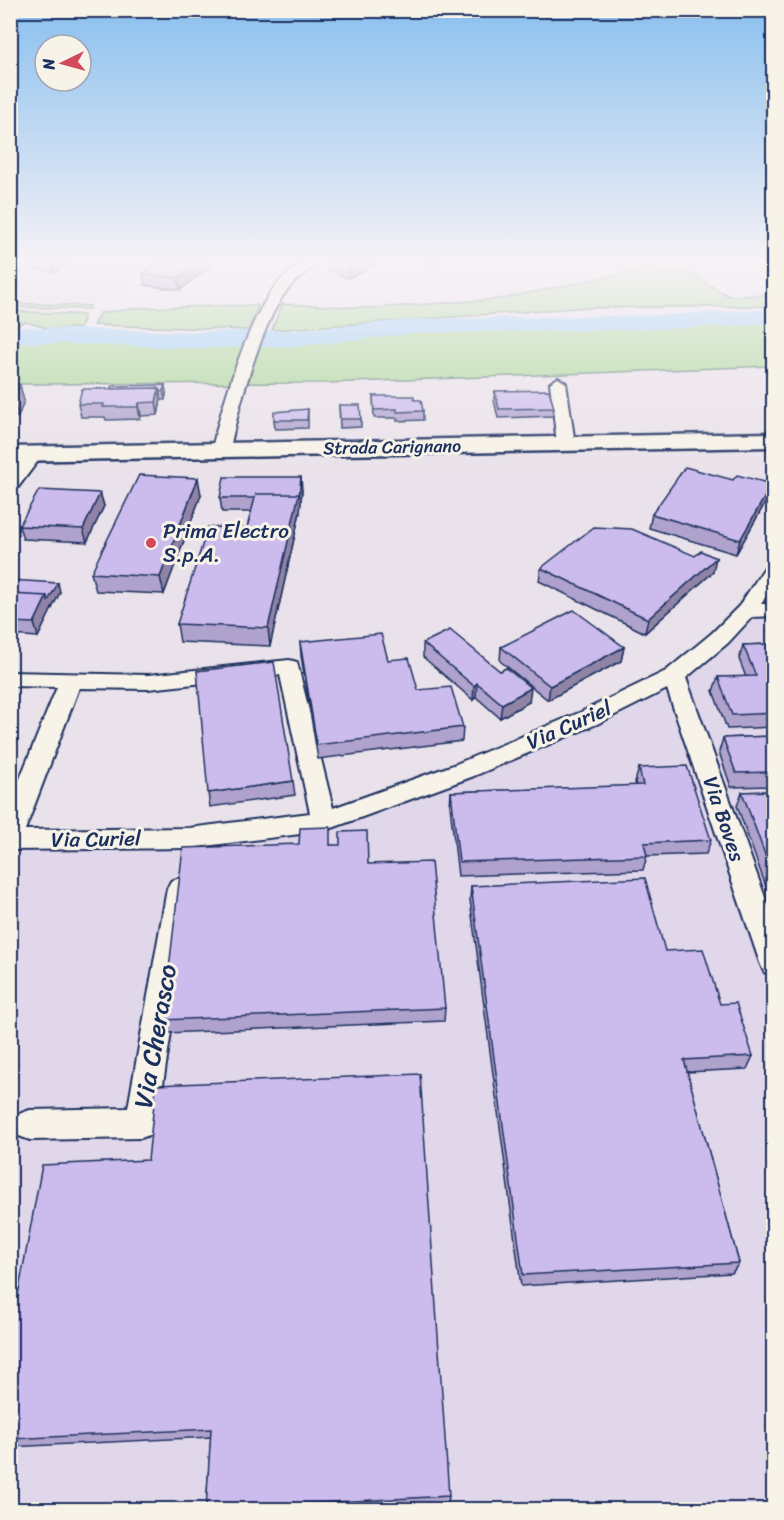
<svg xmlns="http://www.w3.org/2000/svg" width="784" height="1520" font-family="Sriracha,sans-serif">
<rect width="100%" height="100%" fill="#eae2ea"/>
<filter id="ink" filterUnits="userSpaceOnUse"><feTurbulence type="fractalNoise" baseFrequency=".0167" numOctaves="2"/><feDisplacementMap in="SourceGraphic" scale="12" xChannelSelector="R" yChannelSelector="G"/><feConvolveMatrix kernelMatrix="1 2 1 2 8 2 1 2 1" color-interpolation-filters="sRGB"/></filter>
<g filter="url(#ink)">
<path fill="#e1d7eb" d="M10,261H159L107,302H66L11,299Z
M773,568V1509H11L10,840L324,821L674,676L720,638Z"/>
<path fill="#aad796" stroke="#62837a" stroke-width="1.5" d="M648,268L656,272L683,270L729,296L773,295V306L576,308L272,330L282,304L372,308L500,299Z
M11,303L90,306L89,309L11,307Z
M258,305L249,330L93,325L100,313L139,308Z
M11,311L84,315L80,328L51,329L26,322L11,327Z
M773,312V366L328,383L11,384V334L191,340L300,338L416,326Z"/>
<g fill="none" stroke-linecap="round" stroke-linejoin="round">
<path fill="#9ccff9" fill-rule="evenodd" d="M774,309V323L666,329L416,333L300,346L191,348L10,342V327L191,332L300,330L416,319L666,315Z"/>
<g stroke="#1b2f5e" stroke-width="4">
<path id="minor" d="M304,261H319C310,272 296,278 288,289C262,321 238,407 230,449L227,453H215L212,449C222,405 249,314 279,282C286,274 296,268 304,261Z
M558,378L566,383L575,444L566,449L557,444L550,383Z
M34,449L43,454L16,490L10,491C10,476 16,453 34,449Z
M774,562V584L761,604H774V616L752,617L728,643L686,678L774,922V975L764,972L760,963L667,689L597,724L474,776L324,831L189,848L10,850V803L57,687L10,686V672L148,675L289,660L297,662L333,808L456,764L581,712L666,671L712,633L739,606L767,564ZM280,675L310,813L189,828L25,830L79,688L148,689Z
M180,878L189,881L193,889L157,1123L152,1134L141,1138L30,1140L19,1136L14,1125L19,1114L30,1110L128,1108L167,889L171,881Z"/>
</g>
<g stroke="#1b2f5e" stroke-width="5">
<path id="secondary" d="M774,433V447L10,461V447Z"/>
</g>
<use href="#minor" fill="#f7f3e8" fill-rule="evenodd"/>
<use href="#secondary" fill="#f7f3e8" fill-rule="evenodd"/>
</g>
<path fill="#afa2cc" stroke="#1b2f5e" stroke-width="1.5" d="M25,261H71L54,272L27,268Z
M328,261H376V264L366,268V270L348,278L328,270Z
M421,261H439L435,264Z
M209,267L180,290L145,285L143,274Z
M10,385H20L24,401L18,417H10Z
M165,385L166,394L165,400H161L158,415L141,416L140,419L106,420L105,417H81L78,404L111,389Z
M495,391L554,408L553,416L498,418L494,400Z
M373,396L414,400L423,411V420L397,421V418H374Z
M339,405L361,419V427L340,428Z
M308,409V428L275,429L274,420Z
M302,490L300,512L270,646L180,642L177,624L247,528L251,512H222L220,498Z
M100,493L104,506L87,542L23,539L19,526Z
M201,495L164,594L96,591L91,573Z
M768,498L736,554L649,528L652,514Z
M695,556L713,572L645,633L539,581L541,568Z
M10,580L60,592L38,637L10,635Z
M300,642L418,690L463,727L462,741L318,759L301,656Z
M423,643L529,702L500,718L476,697L473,700L423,657Z
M774,644V727L727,729L713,691L718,677H746L739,659L743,645Z
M501,647H624L621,661L548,700L500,661Z
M774,736V786L731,787L719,752L723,738Z
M639,768L711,840L706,854L647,856L643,870L458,876L450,806L451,792L636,786L635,782Z
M293,781L295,795L210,807L208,793Z
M774,791V909L737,806L742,792Z
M331,845L368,864L445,1008L444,1021L167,1033L163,1020Z
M471,886L665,951L720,1004L753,1056L747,1069L687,1072L739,1263L732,1273L521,1286L470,900Z
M10,1338L449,1496L448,1503L327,1509H206L211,1437L10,1447Z"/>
<path fill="#8f84a6" stroke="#1b2f5e" stroke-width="1.5" d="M57,261H71L54,272L52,265Z
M200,261H208L209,267L180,290L178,278Z
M360,261H376V264L366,268V270L348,278V266Z
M20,385L24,401L18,417L13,400Z
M165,385L166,394L165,400L163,391Z
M159,388L161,400L158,415L156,402Z
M139,403L141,416L140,419L138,407Z
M301,477L302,490L300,512L270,646L268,628Z
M198,478L201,495L164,594L160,577Z
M772,484L768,498L736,554L740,540Z
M100,493L104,506L87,542L83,529Z
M716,558L713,572L645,633L648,619Z
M58,583L60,592L38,637L34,623L47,596Z
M624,647L621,661L548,700L550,686Z
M477,683L476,697L473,700L474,686Z
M531,688L529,702L500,718L502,704Z"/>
<path fill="#ccbced" stroke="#1b2f5e" stroke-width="1.5" d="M34,261H57L52,265Z
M160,261H200L178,278L143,274Z
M336,261H360L348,266Z
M10,385H20L13,400H10Z
M165,385L163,391L160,392L159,388L111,389L112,386Z
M159,388L156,402L139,403L138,407H103L104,404H78L82,389Z
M549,390L554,408L499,409L495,391Z
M373,396H414V400H421L423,411L397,412V409L374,410Z
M339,405H360L361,419H340Z
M308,409L307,420H274V412Z
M685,467L733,480L737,475L772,484L740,540L652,514Z
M139,475L198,478L160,577L91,573Z
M224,477H301L299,498V494H256L255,498H220Z
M39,490L100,493L83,529L19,526Z
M256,494H299L268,628L177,624L208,527L247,528Z
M594,527L632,529L695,556L701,551L716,558L648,619L541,568Z
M10,580L58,583L48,601L47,596L10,594Z
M10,594L47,596L34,623L10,622Z
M574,610L624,647L550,686L501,647Z
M450,630L500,671L506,668L531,688L502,704L477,683L474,686L423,643Z
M381,634L388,660L409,658L418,690L451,687L463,727L317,745L300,642Z
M774,644V713L732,715L718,677L756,676L743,645Z
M274,662L293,781L208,793L197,671Z
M774,736V772L736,773L723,738Z
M687,766L711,840L644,843L647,856L459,862L451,792L643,785L639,768Z
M774,791V879L742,792Z
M330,827V845H340V832L367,831L368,864L431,862L445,1008L163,1020L183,848L299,844L300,828Z
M645,878L665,951L703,949L720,1004L736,1003L753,1056L684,1060L739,1263L523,1275L471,886Z
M420,1074L449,1496L206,1509L211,1429L10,1439V1338L42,1165L148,1160L156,1085Z"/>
</g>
<linearGradient id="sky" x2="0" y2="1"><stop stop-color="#89bfef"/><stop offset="0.55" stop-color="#f6f2f6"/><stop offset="1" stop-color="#f6f2f6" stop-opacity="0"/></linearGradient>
<rect width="784" height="474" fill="url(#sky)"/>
<circle fill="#d1495b" stroke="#f7f3e8" stroke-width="2" cx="151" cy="543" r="6"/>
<g text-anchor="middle" stroke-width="6" stroke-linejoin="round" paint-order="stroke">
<g font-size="18" fill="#1b2f5e" stroke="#f7f3e8">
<text transform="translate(392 447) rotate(-1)" y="6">Strada Carignano</text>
</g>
<g font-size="21" fill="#1b2f5e" stroke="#f7f3e8" text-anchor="start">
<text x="163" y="538">Prima Electro<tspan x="163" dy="24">S.p.A.</tspan></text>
</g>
<g font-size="21" fill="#1b2f5e" stroke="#f7f3e8">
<text transform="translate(569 725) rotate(-24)" y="7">Via Curiel</text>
<text transform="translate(724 819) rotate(71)" y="7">Via Boves</text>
<text transform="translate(96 839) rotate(-1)" y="7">Via Curiel</text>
</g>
<g font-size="26" fill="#1b2f5e" stroke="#f7f3e8">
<text transform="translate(155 1036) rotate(-80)" y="9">Via Cherasco</text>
</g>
</g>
<rect width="784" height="1520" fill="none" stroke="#f7f3e8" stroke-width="36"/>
<rect x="18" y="18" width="748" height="1484" fill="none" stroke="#1b2f5e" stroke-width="2" filter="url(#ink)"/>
<g transform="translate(63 63) rotate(265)"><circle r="28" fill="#f7f3e8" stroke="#9fa5b1" stroke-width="1.5"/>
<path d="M0-4.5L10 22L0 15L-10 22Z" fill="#d1495b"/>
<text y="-9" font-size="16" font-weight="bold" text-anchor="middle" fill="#1b2f5e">N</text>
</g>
</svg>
